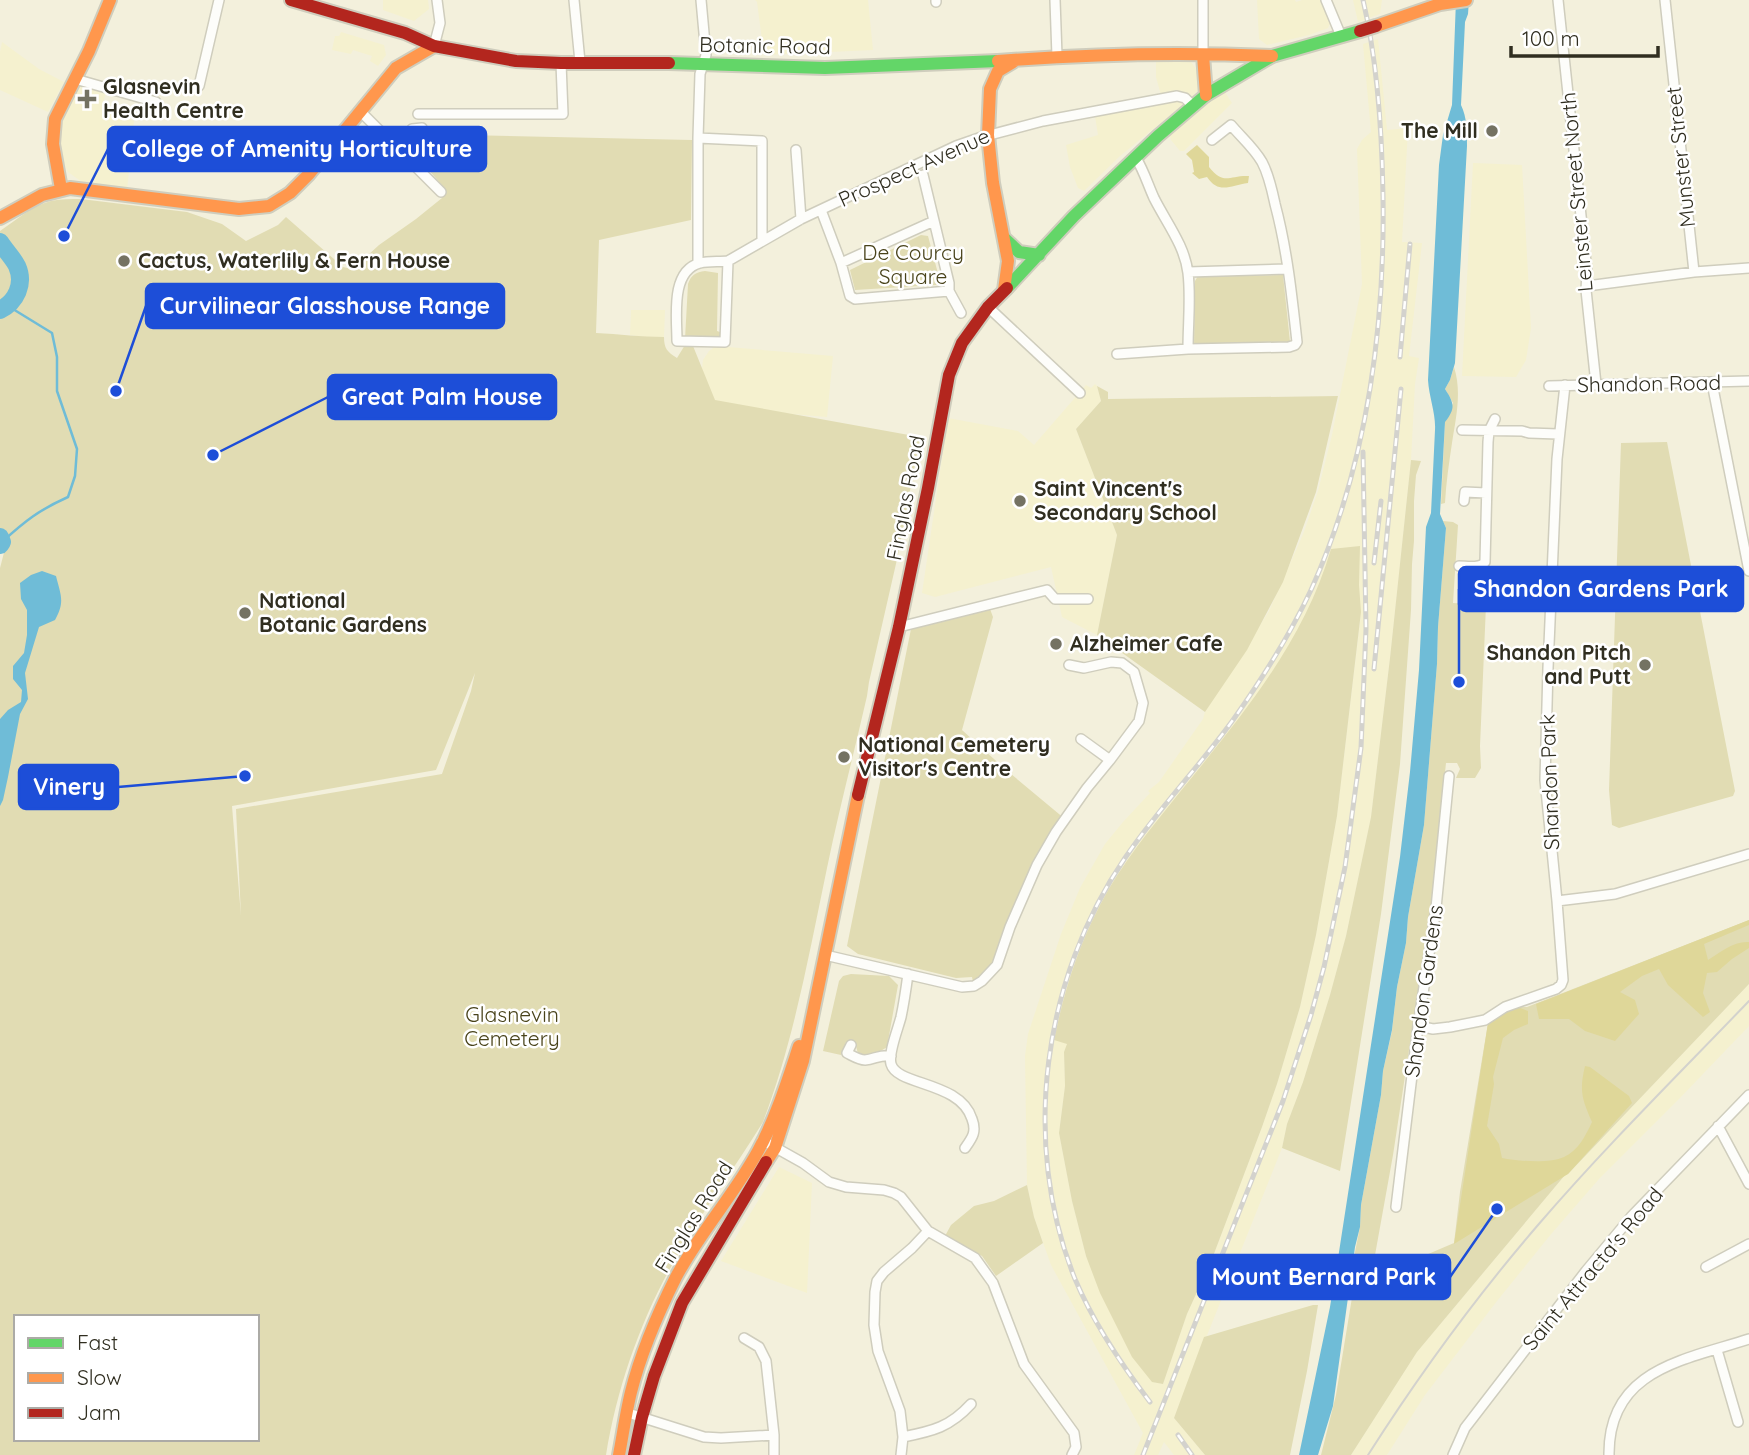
<svg xmlns="http://www.w3.org/2000/svg" width="1749" height="1455" font-family="Quicksand,sans-serif">
<rect width="100%" height="100%" fill="#f3f0dc"/>
<path fill="#f5f1cf" fill-rule="evenodd" d="M383,0H428L429,9L414,21L383,10Z
M755,0H868L873,50L764,55L757,2Z
M1257,0H1295L1296,2L1302,0H1324L1330,24L1328,28L1309,35L1267,45L1259,39Z
M1353,0H1382L1380,14L1358,22Z
M341,32L384,45L386,55L378,66L370,61L372,56L353,50L351,54L332,50L335,36H339Z
M1378,39L1387,130L1408,128L1402,242L1422,243L1409,356L1419,358L1415,384L1411,460L1390,658L1371,817L1346,936L1330,995L1303,1082L1287,1124L1282,1148L1174,1418L1205,1455H1174L1164,1442L1158,1455H1134L1143,1433L1051,1265L1034,1217L1027,1185L1025,1056L1028,1034L1061,934L1080,888L1105,844L1123,822L1150,793L1148,791L1159,782L1203,719L1205,712L1269,611L1304,532L1318,491L1332,435L1362,284L1357,149L1362,140L1371,132L1363,44ZM1361,614L1337,816L1316,935L1300,1007L1277,1084L1262,1127L1212,1259L1187,1314L1163,1384L1153,1382L1086,1256L1072,1201L1059,1133L1065,1086L1064,1052Z
M2,42L39,69L64,82L48,112L0,90V52Z
M1156,61L1191,62L1200,75L1199,89L1190,99L1120,156L1084,191L1078,188L1070,167L1066,145L1098,135L1094,110L1161,95L1156,77Z
M77,82L107,89L103,103L104,110L134,121L127,191L103,189L82,182L68,172L61,156L58,139L59,124Z
M1223,89L1232,103L1184,151H1180L1171,140L1169,133Z
M1473,163L1522,165L1531,328L1526,360L1516,377L1462,376Z
M631,310H665L664,337H644L630,335Z
M716,346L833,356L827,417L711,407L701,377L703,360L709,351Z
M1095,384L1097,386L1101,401L1076,429L1117,535L1097,635L1062,617L1051,567L935,597L922,593L948,418L1018,431L1034,445L1086,385L1091,388Z
M1749,984V1026L1679,1099L1599,1179L1552,1233L1497,1301L1425,1395L1387,1455H1351L1417,1352L1565,1175L1568,1174Z
M779,1167L812,1183L807,1293L721,1261Z"/>
<path fill="#e1dcb3" fill-rule="evenodd" d="M421,134L692,140L691,220L599,240L596,333C619,334 641,337 664,337C664,348 667,352 677,358L685,345L693,346L715,400L920,437L898,555L869,682L867,696C854,753 839,810 827,868C809,954 794,1040 763,1122C735,1168 702,1211 676,1258C641,1318 617,1387 606,1455H0V568L6,545L0,531V231C16,220 32,206 51,201C61,199 71,199 81,199L187,212L222,224L246,241L278,225L286,217L343,267L351,269L355,267L379,245L416,219L442,198L441,192L446,190L409,147ZM475,673L471,691L442,774L236,809L241,916L232,806L436,770ZM16,1317H257V1439H16Z
M921,235L928,236L940,281L936,285L855,290L850,270Z
M705,271L718,273L717,331L720,332V339H685L688,284C691,275 696,272 705,271Z
M1283,275L1290,342L1194,346L1195,281L1198,276Z
M1454,367C1462,392 1456,417 1452,443C1449,463 1446,483 1445,503L1441,504L1445,421L1453,403L1445,389L1450,380Z
M1097,386L1108,392V399L1338,396L1316,492L1283,582L1247,650L1205,712L1097,635L1117,535L1076,429L1101,401Z
M1667,442L1735,791L1733,796L1619,828L1612,825L1609,790L1621,443Z
M1411,460L1421,461L1416,475L1414,501V541L1412,564L1411,610L1400,764L1381,914L1340,1171L1282,1148L1287,1124L1303,1082L1330,995L1346,936L1371,817L1390,658Z
M1443,521L1453,522L1458,525L1453,603L1486,605L1480,746L1481,768L1475,778H1456L1460,769L1457,763H1446L1431,905L1393,1155L1375,1255L1370,1265L1353,1262L1360,1227L1361,1205L1381,1095L1383,1071L1392,1031L1397,987L1406,943L1408,917L1424,825L1437,664L1438,627L1446,528Z
M1360,546L1359,585L1361,612L1337,816L1316,935L1300,1007L1277,1084L1262,1127L1212,1259L1187,1314L1163,1384L1152,1382L1132,1357L1100,1293L1086,1256L1072,1201L1059,1133L1065,1086L1064,1052L1067,1044L1054,1040C1064,992 1077,949 1100,905C1121,864 1152,827 1180,792C1241,717 1304,642 1331,549Z
M990,609L993,617L962,730L1005,769L1065,819L1056,832L997,965L974,986L972,977L956,978L858,954L847,946L911,629Z
M1749,920V984L1568,1174L1565,1175L1417,1352L1351,1455H1321L1336,1395L1357,1267L1386,1272L1454,1243L1460,1192L1488,1023L1518,1007H1527Z
M851,974L889,976L898,985L887,1047C880,1052 867,1057 858,1054L856,1046L846,1042L841,1055L823,1051L839,981L843,976Z
M1027,1185L1034,1217L1043,1243L996,1276L982,1256L945,1236L951,1225L974,1206L994,1201Z
M1313,1305H1318L1307,1371L1290,1455H1205L1174,1418L1204,1337Z"/>
<path fill="#dfd799" d="M1197,145L1209,157V167C1224,186 1229,175 1249,176L1248,183C1231,185 1219,195 1207,177L1199,179L1192,173L1194,172L1192,160L1186,154Z
M1749,920V925L1704,944L1708,960C1721,952 1733,941 1749,942V948L1732,959L1717,972L1707,973L1703,993L1710,1012L1703,1017L1668,985L1659,969L1642,976L1620,992L1635,1000L1639,1014L1615,1041L1585,1031L1569,1019H1539L1536,1004Z
M1518,1007L1528,1011V1024L1514,1030L1503,1038L1493,1077L1494,1084L1487,1126L1499,1144L1502,1158C1518,1161 1549,1164 1564,1157C1578,1151 1586,1135 1592,1122C1582,1099 1579,1091 1585,1066L1590,1067L1629,1096L1632,1103L1568,1174L1454,1244L1488,1023L1502,1011Z"/>
<path fill="#6fbcd7" d="M1456,0H1469L1468,14L1465,22L1461,105C1467,117 1467,132 1467,146L1455,363L1450,380L1445,389C1454,403 1456,408 1445,422L1440,514L1446,528L1438,627L1437,664L1424,825L1408,917L1406,943L1397,987L1392,1030L1383,1071L1381,1095L1361,1205L1360,1227L1355,1247L1333,1406L1318,1455H1299L1330,1307L1339,1252L1400,857L1410,772L1419,670L1426,527L1431,513L1435,430C1436,414 1429,397 1428,380L1439,165L1443,135L1452,105Z
M42,571L56,576C61,596 65,602 55,620L39,627L25,673L28,699L20,714L8,777L3,800L0,806V719L8,710L21,702L22,690L13,679V666L24,653L27,635V610L21,599L20,583L31,575Z"/>
<g fill="none" stroke-linecap="round" stroke-linejoin="round">
<path stroke="#6fbcd7" stroke-width="2.5" d="M2,542C25,521 39,510 68,497L75,476L77,449L57,391V357L52,333L8,306"/>
<path stroke="#6fbcd7" stroke-width="18" d="M0,242C5,250 13,258 17,266C25,284 16,302 0,310
M0,537L2,542L0,545"/>
<g stroke="#cfcdbd" stroke-width="12">
<path id="street" d="M574,0L580,62
M1055,0L1057,56
M1203,0V55
M1326,0L1341,36
M1558,0L1587,272L1586,290L1596,384
M1665,0L1694,272
M936,2V0
M434,46L440,23L437,0
M75,79L156,102
M199,86L219,0
M360,111L441,192
M418,114H563L561,63
M698,138L762,141V240
M397,147L412,129L422,128
M796,150L801,219
M1136,158C1144,171 1148,185 1154,198C1166,222 1185,246 1188,273C1191,297 1188,324 1188,349
M821,210L841,263L850,296L855,299L949,291V283L923,175
M728,261L801,219L956,146L982,137L1043,121L1177,96L1185,98L1192,105
M728,261L725,342L677,341C677,317 670,271 700,263C709,261 719,262 728,261Z
M698,263V138L700,74L706,55L701,0
M841,263L934,221
M1188,272L1287,269
M1587,286L1694,272L1749,268
M949,291L961,313
M988,307L1080,393
M1117,354L1188,349L1289,347L1295,345L1297,342C1292,296 1287,249 1275,204C1272,190 1269,175 1262,162C1254,148 1241,137 1231,125L1212,140
M1712,383L1749,571
M1549,386L1749,381
M1462,430L1522,431L1529,433L1558,434
M1464,501L1465,492L1486,493
M1459,566C1467,566 1480,569 1485,562L1488,442L1489,431L1495,419
M899,627L1047,590L1055,599H1088
M1081,739L1110,760
M1557,901L1615,894L1749,854
M825,955L962,987L974,986L982,981L997,965L1010,927L1037,865L1056,832L1087,788L1110,760L1139,721L1143,703L1134,672L1122,663L1111,662L1084,668L1069,665
M908,974C906,989 904,1003 901,1017C898,1029 888,1053 891,1064C897,1086 960,1081 972,1119C977,1132 972,1138 965,1148
M1418,1026L1433,1029L1450,1027L1485,1020L1505,1007L1556,989L1561,985L1563,980L1557,901L1545,780L1548,668L1557,459L1565,385
M851,1045L847,1053C853,1056 859,1060 865,1060C875,1059 881,1054 891,1056
M1718,1126L1749,1184
M762,1140L803,1163L829,1182L846,1187L884,1190L894,1193L901,1197L928,1231L975,1258L993,1283L1024,1364L1074,1433L1076,1447L1072,1455
M1396,1207L1418,1026L1436,908L1449,776
M1706,1267L1749,1244
M744,1338L759,1347L766,1361L774,1435
M1717,1350L1738,1422
M628,1413L704,1437L721,1438L774,1435V1455
M903,1437C933,1431 950,1427 971,1404
M901,1455L903,1437L900,1411L878,1351L874,1325L875,1292L877,1281L884,1272L912,1248L928,1231
M1453,1455L1465,1428L1586,1271L1631,1217L1749,1095
M1609,1455C1608,1369 1685,1360 1749,1339"/>
</g>
<g stroke="#cfcdbd" stroke-width="16">
<path id="fast" d="M669,63L825,68L998,61
M1004,238L1019,252L1039,255
M1007,288L1074,216L1158,136L1206,95L1272,56L1360,31"/>
</g>
<g stroke="#cfcdbd" stroke-width="16">
<path id="slow" d="M1376,26L1440,4L1466,0
M1203,55L1206,95
M998,61C1089,54 1181,52 1272,56
M61,189L53,144L55,119L89,51L110,0
M0,218L42,195L70,188L239,209L269,206L290,193L309,174L396,68L434,46
M1004,290L1008,261L993,183L988,135L990,89L998,71L1013,62
M766,1162L775,1148L803,1061L858,795
M619,1455C623,1434 626,1412 631,1392C641,1352 658,1313 676,1277C700,1232 734,1195 758,1151C776,1118 787,1082 799,1046"/>
</g>
<g stroke="#cfcdbd" stroke-width="16">
<path id="jam" d="M291,0L405,33L434,46L516,61L561,63H669
M858,795L899,627L928,488L949,375L962,343L988,307L1007,288
M634,1455L642,1417L654,1376L682,1303L766,1162"/>
</g>
<use href="#street" stroke="#fdfdfa" stroke-width="9"/>
<use href="#fast" stroke="#63d668" stroke-width="12"/>
<use href="#slow" stroke="#ff974d" stroke-width="12"/>
<use href="#jam" stroke="#b3261e" stroke-width="12"/>
<path stroke="#d3d2cd" stroke-width="2" d="M1368,1455C1419,1375 1476,1297 1538,1225C1605,1147 1678,1075 1749,1001"/>
<g stroke="#d3d2cd" stroke-width="5">
<path id="rail" d="M1400,357L1410,244
M1374,563L1381,501
M1374,669L1401,389
M1150,1402C1121,1364 1094,1324 1075,1279C1020,1142 1043,978 1125,858C1158,809 1199,767 1233,720C1262,679 1290,635 1311,590C1367,466 1385,330 1383,196C1382,131 1378,64 1363,0
M1178,1435L1192,1455
M1143,1455L1283,1101L1311,1015L1324,967L1345,867L1361,748L1366,629L1363,452"/>
</g>
<use href="#rail" stroke="#fff" stroke-width="2.5" stroke-dasharray="8" stroke-linecap="butt"/>
<g stroke="#cfcdbd" stroke-width="16" stroke-linecap="butt">
<path id="jam-bridge" d="M1360,31L1376,26"/>
</g>
<use href="#jam-bridge" stroke="#b3261e" stroke-width="12"/>
</g>
<g fill="#747262" stroke="#fff" stroke-width="2.5">
<path d="M83.5 88.5h7v7h7v7h-7v7h-7v-7h-7v-7h7z"/>
<circle cx="1492" cy="131" r="7"/>
<circle cx="124" cy="261" r="7"/>
<circle cx="1020" cy="501" r="7"/>
<circle cx="245" cy="613" r="7"/>
<circle cx="1056" cy="644" r="7"/>
<circle cx="1645" cy="665" r="7"/>
<circle cx="844" cy="757" r="7"/>
</g>
<g text-anchor="middle" stroke-width="5" stroke-linejoin="round" paint-order="stroke">
<g font-size="21" fill="#302e20" stroke="#fff">
<text transform="translate(765 46) rotate(1)" y="7">Botanic Road</text>
<text transform="translate(1681 157) rotate(-96)" y="7">Munster Street</text>
<text transform="translate(914 168) rotate(-24)" y="7">Prospect Avenue</text>
<text transform="translate(1577 192) rotate(-95)" y="7">Leinster Street North</text>
<text transform="translate(1649 384) rotate(-1)" y="7">Shandon Road</text>
<text transform="translate(906 498) rotate(-79)" y="7">Finglas Road</text>
<text transform="translate(1550 782) rotate(-92)" y="7">Shandon Park</text>
<text transform="translate(1424 991) rotate(-82)" y="7">Shandon Gardens</text>
<text transform="translate(694 1217) rotate(-58)" y="7">Finglas Road</text>
<text transform="translate(1593 1269) rotate(-50)" y="7">Saint Attracta's Road</text>
</g>
<g font-size="21" font-weight="bold" fill="#302e20" stroke="#fff" text-anchor="start">
<text x="103" y="94">Glasnevin<tspan x="103" dy="24">Health Centre</tspan></text>
<text x="1478" y="138" text-anchor="end">The Mill</text>
<text x="138" y="268">Cactus, Waterlily &amp; Fern House</text>
<text x="1034" y="496">Saint Vincent's<tspan x="1034" dy="24">Secondary School</tspan></text>
<text x="259" y="608">National<tspan x="259" dy="24">Botanic Gardens</tspan></text>
<text x="1070" y="651">Alzheimer Cafe</text>
<text x="1631" y="660" text-anchor="end">Shandon Pitch<tspan x="1631" dy="24">and Putt</tspan></text>
<text x="858" y="752">National Cemetery<tspan x="858" dy="24">Visitor's Centre</tspan></text>
</g>
<g font-size="21" fill="#49431a" stroke="#fff">
<text x="913" y="260">De Courcy<tspan x="913" dy="24">Square</tspan></text>
<text x="512" y="1022">Glasnevin<tspan x="512" dy="24">Cemetery</tspan></text>
</g>
</g>
<path fill="none" stroke="#1d4ed8" stroke-width="2.5" d="M64 236L108 149M116 391L146 306M213 455L328 397M1459 682L1459 589M245 776L118 787M1497 1209L1450 1277"/>
<g fill="#1d4ed8" stroke="#fff" stroke-width="2.5">
<circle cx="64" cy="236" r="7"/>
<circle cx="116" cy="391" r="7"/>
<circle cx="213" cy="455" r="7"/>
<circle cx="1459" cy="682" r="7"/>
<circle cx="245" cy="776" r="7"/>
<circle cx="1497" cy="1209" r="7"/>
</g>
<g fill="#1d4ed8" stroke="#1d4ed8" stroke-width="2.5">
<rect x="108" y="127" width="378" height="44" rx="7"/>
<rect x="146" y="284" width="358" height="44" rx="7"/>
<rect x="328" y="375" width="228" height="44" rx="7"/>
<rect x="1459" y="567" width="284" height="44" rx="7"/>
<rect x="19" y="765" width="99" height="44" rx="7"/>
<rect x="1198" y="1255" width="252" height="44" rx="7"/>
</g>
<g font-size="23" text-anchor="middle" font-weight="bold" fill="#fff">
<text x="297" y="157">College of Amenity Horticulture</text>
<text x="325" y="314">Curvilinear Glasshouse Range</text>
<text x="442" y="405">Great Palm House</text>
<text x="1601" y="597">Shandon Gardens Park</text>
<text x="69" y="795">Vinery</text>
<text x="1324" y="1285">Mount Bernard Park</text>
</g>
<rect x="14" y="1315" width="245" height="126" fill="#ffffff" stroke="#acaba6" stroke-width="2"/>
<rect x="28" y="1338" width="35" height="10" fill="#63d668" stroke="#acaba6" stroke-width="2"/>
<text x="77" y="1350" font-size="21" fill="#302e20">Fast</text>
<rect x="28" y="1373" width="35" height="10" fill="#ff974d" stroke="#acaba6" stroke-width="2"/>
<text x="77" y="1385" font-size="21" fill="#302e20">Slow</text>
<rect x="28" y="1408" width="35" height="10" fill="#b3261e" stroke="#acaba6" stroke-width="2"/>
<text x="77" y="1420" font-size="21" fill="#302e20">Jam</text>
<path d="M1511 46v10h147v-10" fill="none" stroke="#302e20" stroke-width="3.5"/>
<text x="1522" y="46" font-size="21" fill="#302e20" stroke="#ffffff" stroke-width="5" paint-order="stroke">100 m</text>
</svg>
